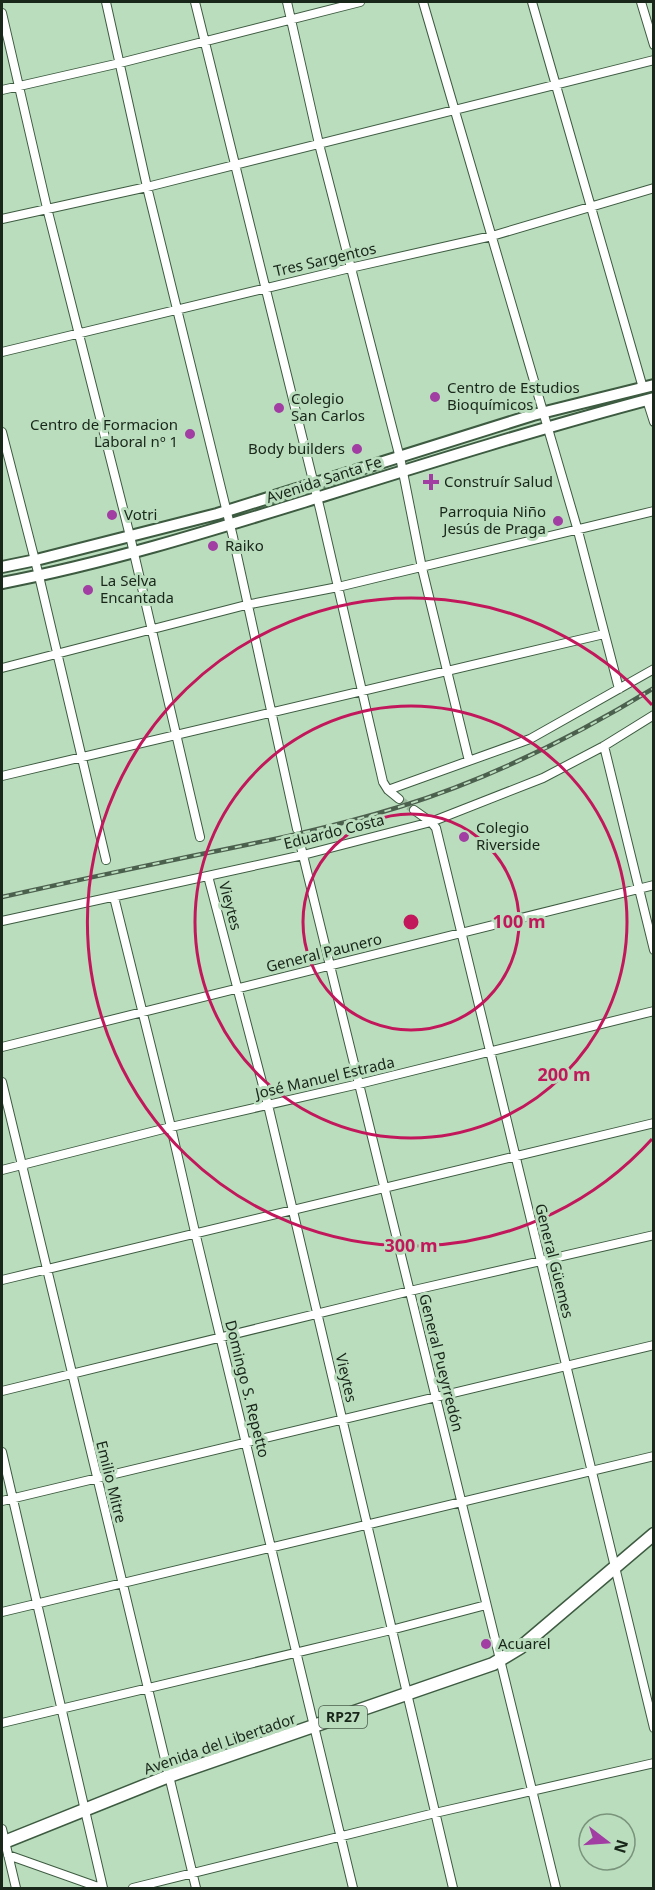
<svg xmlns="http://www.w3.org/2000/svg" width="655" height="1890" font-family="'Noto Sans',sans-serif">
<rect width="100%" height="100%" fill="#baddbd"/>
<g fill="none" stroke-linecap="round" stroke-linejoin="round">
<path stroke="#9ab89c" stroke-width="8" stroke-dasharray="8 4" stroke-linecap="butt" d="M399,799L414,810"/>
<g stroke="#3d5b40" stroke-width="10">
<path id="street" d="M106,2L147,187L233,537L297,829
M195,2L320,509L383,782L388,790L399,799
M287,2L319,144L401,462L422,568L469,761
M423,2L578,531L619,689
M532,2L643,388
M641,2L654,45
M2,13L47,208L130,536L200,837
M2,90L120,63L360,2
M2,219L147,187L654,60
M2,352L350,268L492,236L654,188
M647,400L654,422
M2,432L39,576L106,860
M2,668L246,605L338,587L654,511
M604,746L654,950
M2,776L604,634
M388,790L530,739L654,669
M414,810L431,822L436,828L654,1728
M300,843L556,1888
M208,876L268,1105L453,1888
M114,897L171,1127L195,1232L353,1888
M2,921L303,855L431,822L543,778L604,746L654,715
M2,1047L654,885
M2,1082L196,1888
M2,1170L171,1127L359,1084L654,1011
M2,1280L654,1123
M2,1391L410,1291L654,1235
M2,1452L103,1888
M2,1501L654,1345
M2,1612L654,1456
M2,1723L391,1630L486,1605
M2,1829L16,1888
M8,1855L101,1888
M133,1888L435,1813L654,1763"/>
</g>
<g stroke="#3d5b40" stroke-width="14">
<path id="secondary" d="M2,567L36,560L217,514L533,415L654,385
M2,583C112,562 219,528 326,495C435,461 544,427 654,398"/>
</g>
<g stroke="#3d5b40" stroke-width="15">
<path id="primary" d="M2,1843L169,1776L493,1664L521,1647L654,1534"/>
</g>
<use href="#street" stroke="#fff" stroke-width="8"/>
<use href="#secondary" stroke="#fff" stroke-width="10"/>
<use href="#primary" stroke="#fff" stroke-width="12"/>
<g stroke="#4c604e" stroke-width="4.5">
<path id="rail" d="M2,897C65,883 129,869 192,856C262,842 331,828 399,807C489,779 574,737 654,688"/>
</g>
<use href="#rail" stroke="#baddbd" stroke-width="2" stroke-dasharray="7" stroke-linecap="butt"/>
</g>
<g fill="none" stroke="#c2185b" stroke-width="3">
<circle cx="411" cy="922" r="108"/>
<circle cx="411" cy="922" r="216"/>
<path d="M652 1139A324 324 0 1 1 652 705"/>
</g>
<g fill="#a13da3" stroke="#baddbd" stroke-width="2">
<circle cx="435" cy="397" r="6"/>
<circle cx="279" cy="408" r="6"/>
<circle cx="190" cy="434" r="6"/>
<circle cx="357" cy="449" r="6"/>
<path d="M428 473h6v6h6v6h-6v6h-6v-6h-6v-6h6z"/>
<circle cx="112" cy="515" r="6"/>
<circle cx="558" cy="521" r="6"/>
<circle cx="213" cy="546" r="6"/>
<circle cx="88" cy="590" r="6"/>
<circle cx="464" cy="837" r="6"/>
<circle cx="486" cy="1644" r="6"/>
</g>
<g text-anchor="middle" stroke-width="6" stroke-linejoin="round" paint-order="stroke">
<rect fill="#baddbd" stroke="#495d4b" stroke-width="1.5" x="319" y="1706" width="48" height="22" rx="4.5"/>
<g font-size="14" font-weight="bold" fill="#19261a">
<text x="343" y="1722">RP27</text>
</g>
<g font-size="15" fill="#19261a" stroke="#baddbd">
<text transform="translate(325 260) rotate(-13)" y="5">Tres Sargentos</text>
<text transform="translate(324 480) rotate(-18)" y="5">Avenida Santa Fe</text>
<text transform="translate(334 832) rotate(-14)" y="5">Eduardo Costa</text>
<text transform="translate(230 906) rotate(75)" y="5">Vieytes</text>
<text transform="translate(324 953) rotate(-14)" y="5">General Paunero</text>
<text transform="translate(325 1078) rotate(-13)" y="5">José Manuel Estrada</text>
<text transform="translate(554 1261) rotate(76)" y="5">General Güemes</text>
<text transform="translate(441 1363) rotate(76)" y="5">General Pueyrredón</text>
<text transform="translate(346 1378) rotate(77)" y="5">Vieytes</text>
<text transform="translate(247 1389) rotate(76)" y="5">Domingo S. Repetto</text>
<text transform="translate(111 1482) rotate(76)" y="5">Emilio Mitre</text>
<text transform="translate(220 1744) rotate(-19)" y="5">Avenida del Libertador</text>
</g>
<g font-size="15" fill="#19261a" stroke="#baddbd" text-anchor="start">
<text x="447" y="393">Centro de Estudios<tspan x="447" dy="17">Bioquímicos</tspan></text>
<text x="291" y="404">Colegio<tspan x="291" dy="17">San Carlos</tspan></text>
<text x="178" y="430" text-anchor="end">Centro de Formacion<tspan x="178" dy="17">Laboral nº 1</tspan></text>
<text x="345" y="454" text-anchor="end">Body builders</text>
<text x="444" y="487">Construír Salud</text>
<text x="546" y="517" text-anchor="end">Parroquia Niño<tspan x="546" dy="17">Jesús de Praga</tspan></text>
<text x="124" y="520">Votri</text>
<text x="225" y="551">Raiko</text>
<text x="100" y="586">La Selva<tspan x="100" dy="17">Encantada</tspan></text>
<text x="476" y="833">Colegio<tspan x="476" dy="17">Riverside</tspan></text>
<text x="498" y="1649">Acuarel</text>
</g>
</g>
<circle cx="411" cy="922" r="9" fill="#c2185b" stroke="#baddbd" stroke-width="3"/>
<g font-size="18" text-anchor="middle" font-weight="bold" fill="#c2185b" stroke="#baddbd" stroke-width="6" stroke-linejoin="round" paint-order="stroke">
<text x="519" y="928">100 m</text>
<text x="564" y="1081">200 m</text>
<text x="411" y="1252">300 m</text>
</g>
<rect width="655" height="1890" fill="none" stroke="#19261a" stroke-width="6"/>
<g transform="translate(607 1842) rotate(107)"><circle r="28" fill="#baddbd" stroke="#7a947c" stroke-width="1.5"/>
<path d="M0-4.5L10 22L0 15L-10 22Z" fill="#a13da3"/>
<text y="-9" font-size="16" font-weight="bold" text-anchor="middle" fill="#19261a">N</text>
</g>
</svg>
